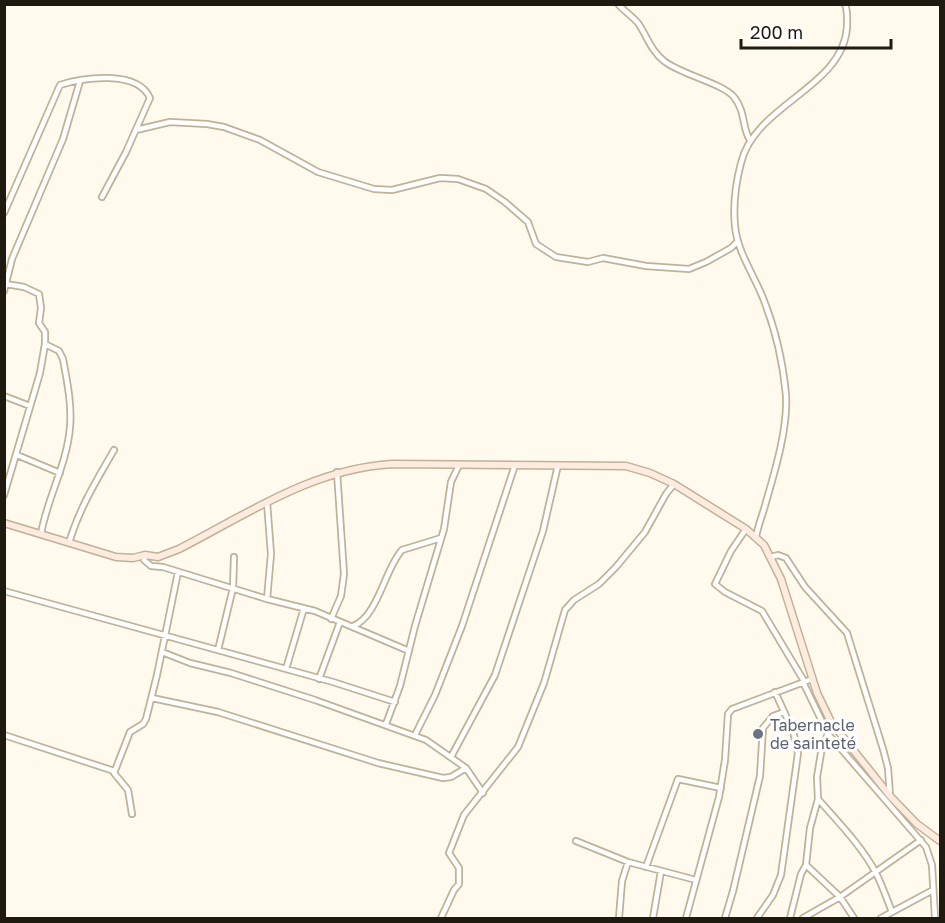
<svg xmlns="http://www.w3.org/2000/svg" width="945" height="923" font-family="'Golos Text',sans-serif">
<rect width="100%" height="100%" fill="#fff9ee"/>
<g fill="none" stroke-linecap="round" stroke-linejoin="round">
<g stroke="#bfb296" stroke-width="8">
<path id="street" d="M618,4C624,11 632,16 638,23C647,36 651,51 664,61C682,75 722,83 734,97C746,112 742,129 750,140
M136,130L170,122L207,124L224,127L260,140L318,172L374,189L392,190L440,178L458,179L486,189L505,202L528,222L536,244L556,257L588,262L603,258L646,266L689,269L706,262L731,248L738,241
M4,213L60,85C83,77 138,70 150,98L126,152L102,197
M4,291L12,259L63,139L80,81
M4,396L30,406
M17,455L60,473
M4,495L40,373L45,344V332L39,323L41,308L39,294L24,287L6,284
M746,529L731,551L715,584L725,592L762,611L804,681
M41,534C47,498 67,465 70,427C72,404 67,381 63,359L59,351L45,344
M756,537C758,525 763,514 766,502C775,471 788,428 786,395C783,363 775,328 763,298C754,275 737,251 735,226C733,206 736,182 741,163C755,104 843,88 847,27C847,19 848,12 845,4
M69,543C79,509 96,481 114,450
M145,555L144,560L151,566L163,567L267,599L315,611L409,651
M771,557L778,555L786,558L805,587L847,633L883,749L888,768L890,796
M4,591L333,682L395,702
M267,599L271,554L267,502
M331,619L341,596L344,574L337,472
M353,626C378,617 385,568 402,550L441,538
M218,650L233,588L234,557
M162,652L190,663L231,673L315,700L426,740L466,768L483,793
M286,669L304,608
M319,679L340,622
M803,682L828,734L926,847L932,865L935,918
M152,698L218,712L378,763L443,778L451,777L466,768
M386,724L400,686L415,626L444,529L451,482L459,465
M4,735L114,771
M415,735L435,695L462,626L515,465
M451,757L495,675L543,531L558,465
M818,799C838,822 861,845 876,873C882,885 887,899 892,912
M132,814L128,790L114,773L130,732L143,724L146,719L157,675L178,572
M576,841L628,862L696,880
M806,865L840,897L854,918
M646,867L678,779L721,788
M441,918L454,890L459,884V868L449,853L464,815L518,747L544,683L565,610L574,600L599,584L616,567L645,532L666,494L674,484
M619,918L622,881L628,862
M653,918L661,871
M686,918L719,797L725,760L728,714L732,709L812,679
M725,918L733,891L760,776L763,728L773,716L784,712
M757,918L773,895L781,875L798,753L793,731L775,692
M790,918L801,874L806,865L810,828L818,799L817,777L822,747L828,734
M803,918L840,897L921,840
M881,918L933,890"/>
</g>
<g stroke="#bfb296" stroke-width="9">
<path id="secondary" d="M4,523L116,557L133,558L145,555L158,557L179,549C249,513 312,469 392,464L626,466L650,473L674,484L746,529L764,545L781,579L817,693L831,722L890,796L917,824L940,841"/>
</g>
<use href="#street" stroke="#fff" stroke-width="4.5"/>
<use href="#secondary" stroke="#feebdf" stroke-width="6"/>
</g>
<circle fill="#6b7280" stroke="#fff" stroke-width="2" cx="758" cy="734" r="6"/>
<g text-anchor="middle" stroke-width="6" stroke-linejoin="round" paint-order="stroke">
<g font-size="16" fill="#5b616d" stroke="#fff" text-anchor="start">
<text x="770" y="731">Tabernacle<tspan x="770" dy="18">de sainteté</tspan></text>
</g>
</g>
<rect width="945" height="923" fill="none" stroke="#1f1a0f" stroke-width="12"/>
<path d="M741 39v9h150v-9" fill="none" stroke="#1f1a0f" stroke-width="3"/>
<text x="750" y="39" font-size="18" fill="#1f1a0f" stroke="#ffffff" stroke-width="4.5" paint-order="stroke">200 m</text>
</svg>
